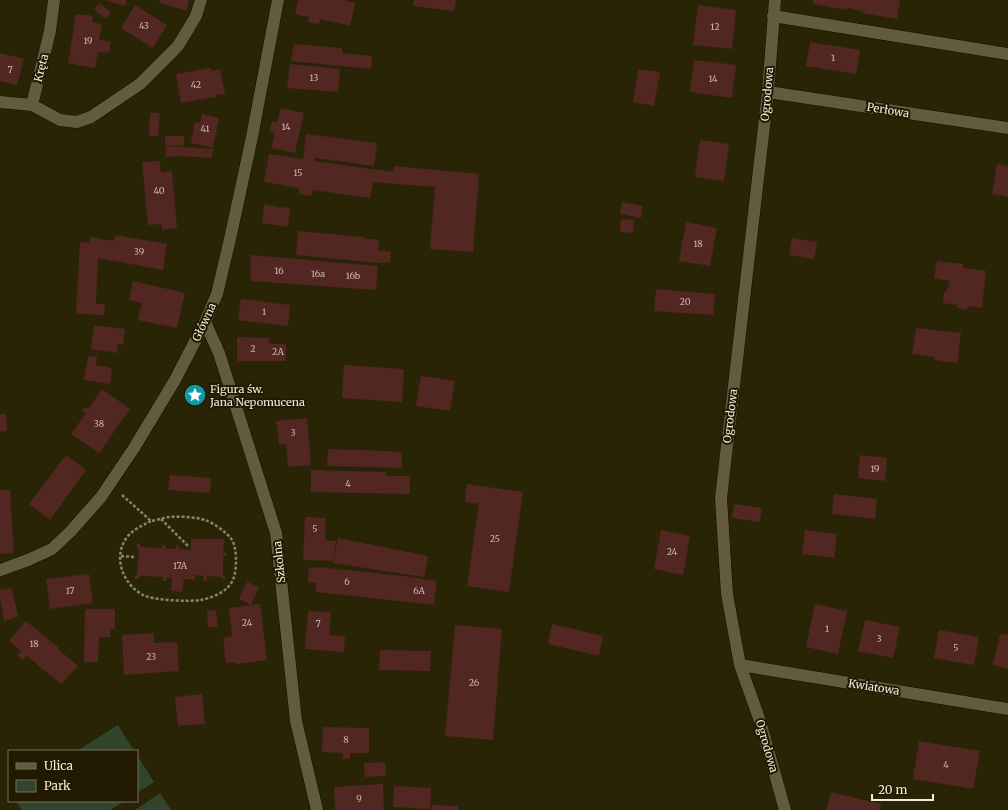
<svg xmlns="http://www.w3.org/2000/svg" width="1008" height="810" font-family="Merriweather,serif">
<rect width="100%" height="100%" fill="#2a2407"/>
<path fill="#33442c" d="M118,725L134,751H77Z
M137,755L154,782L137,793Z
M160,793L171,810H135Z
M16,801H125L110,810H22Z"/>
<path fill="#522621" d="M105,0H126L125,6Z
M160,0H189L187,11L159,3Z
M298,0H344L355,3L350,26L320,19L319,24L308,22L309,17L295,14Z
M414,0H456L454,11L413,6Z
M813,0H900L897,19L863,13V11L848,8L847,10L813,4Z
M99,3L111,12L106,19L94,9Z
M135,5L167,25L153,48L121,28Z
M698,5L736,10L732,49L693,45Z
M76,14L93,16L92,22L102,24L99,40L111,42L109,53L98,52L95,68L68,63Z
M810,42L860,50L856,74L806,66Z
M294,44L342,48V53L372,56L371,69L291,61Z
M0,53L24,59L17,85L0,81Z
M694,60L736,65L732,98L690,92Z
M290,64L340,69L338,92L287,88Z
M211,68V71L220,69L225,94L216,95V97L181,103L176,74Z
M638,69L660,72L654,106L633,102Z
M281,108L304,113L295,153L271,148L275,133L269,132L272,121L277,122Z
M150,113H160L158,136H149Z
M202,114L219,118L213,148L191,143L195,122L200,123Z
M306,134L377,143L374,166L315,158L314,161L393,172L394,166L479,174L473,252L430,249L435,187L373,182L370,198L313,190L312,196L299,194V188L264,182L269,154L303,159Z
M165,136H184V146L165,145Z
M700,140L729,144L724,181L695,177Z
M166,146L182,147L213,149L211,158L182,156L165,157Z
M160,161L161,172L172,171L177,228L162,230L161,224L148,225L142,162Z
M997,164L1008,166V197L992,194Z
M622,202L643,206L641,218L620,214Z
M264,204L278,207L290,208L288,227L262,223Z
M621,219L634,220L633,233L620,232Z
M686,222L717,228L710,266L679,261Z
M298,231L363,237V238L379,240L378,250L391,252L390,262L377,263L296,255Z
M116,235L167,244L163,270L98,258L96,304H105L104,315L76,314L80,242L89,243L90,237L114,241Z
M792,238L817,242L814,259L789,255Z
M251,255L378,266L376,290L250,281Z
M937,261L963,264V268L986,271L982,308L968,306L967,310L957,308V305L943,303L944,291L946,292L950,281L934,278Z
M133,281L185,293L177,328L138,320L142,303L129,300Z
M656,289L715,294L713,315L654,311Z
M241,299L290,305L288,326L238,320Z
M94,325L125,329L123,345L118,344L117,353L91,349Z
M916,328L961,333L957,363L935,360V357L912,354Z
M237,337L269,338V344H286V361H237Z
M88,356L97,357L96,365L112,368L110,384L84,380Z
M344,365L404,369L402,402L342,398Z
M421,376L455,381L450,411L416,406Z
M102,389L130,409L99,453L71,434L86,413L82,411L85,407L88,409Z
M0,414H6L7,431L0,432Z
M307,418L311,465L288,467L286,444L279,445L276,421Z
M328,449L389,451L402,453V468L327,466Z
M66,455L86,470L50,520L29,504Z
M860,455L887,458L885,481L858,478Z
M311,470L386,472V476H410V494L311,492Z
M170,475L211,478L210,493L168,490Z
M467,484L523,492L509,592L467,586L479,504L465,502Z
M0,490H10L14,553L0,554Z
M834,494L877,499L875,519L832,514Z
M734,504L762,508L760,522L732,518Z
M305,517L326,518L325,540L336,541L333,561L303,560Z
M661,530L690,536L683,575L654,569Z
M805,530L837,534L834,558L802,554Z
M338,538L428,556L424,577L333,563Z
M191,539H224L223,554L225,552L227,555L223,557V575L226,578L224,580L221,577L207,576V581H203L204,576L195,575V580L184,579L182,592L171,591L172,578H166V581H163V577L141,576L136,580L134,577L137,574L139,550L136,545L139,542L141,547L162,548V545H165V548L176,549V545L179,546V549L191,550Z
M318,567L404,576L437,581L434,605L316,592V583L308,582L309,568Z
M89,574L93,603L50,609L46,579Z
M247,582L259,587L251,605L239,599Z
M12,588L18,617L4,621L0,599V590Z
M260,604L267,660L236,664L235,662L226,663L223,638L232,636L229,608Z
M815,604L847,611L838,654L806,647Z
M85,609H115V629H110V637H99L98,662H84Z
M216,610L218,627H208L207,611Z
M308,611L331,612L329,635L345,636L344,652L305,649Z
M865,620L900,627L893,658L858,651Z
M26,621L59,648L58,649L78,666L61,684L27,656L23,660L17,655L21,651L9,641Z
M552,624L603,636L599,656L548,644Z
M455,625L502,629L493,740L445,736Z
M939,630L979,637L974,665L934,658Z
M154,633V643L177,642L179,671L124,675L122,635Z
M1000,634L1008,635V669L993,665Z
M380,650L431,651L430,671L379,670Z
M202,694L205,724L178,726L175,697Z
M323,727L369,728V753H350V759H343V753L322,752Z
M919,741L980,751L973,789L913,779Z
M385,762L386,776L365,777L364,763Z
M383,784L384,810H335L334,787Z
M394,786L431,788L430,809L393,807Z
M831,792L881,804L880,810H826Z
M432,805L458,806V810H432Z"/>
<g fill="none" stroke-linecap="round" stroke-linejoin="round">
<g stroke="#130c00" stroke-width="13">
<path id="minor" d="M775,0L768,92L721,498L727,594L740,665L760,721L785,810
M773,16L1008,54
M768,92L1008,128
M0,102L32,105L60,120L77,122L91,117L140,84L178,46L196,16L201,0
M32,105L50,31L54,0
M205,322L219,353L276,533L296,721L317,810
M0,570L28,560L52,549L70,532L101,497L134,448L175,380L205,322L217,294L230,239L252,137L278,0
M740,665L1008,709"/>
</g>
<path stroke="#89846d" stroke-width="2.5" stroke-dasharray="3 2" stroke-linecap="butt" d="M122,495L151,521C157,520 163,518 169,517C178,516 197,517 205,520C212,522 228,533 232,540C235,545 236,553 236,560C236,570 235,581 227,588C221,594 208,599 200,600C188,602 152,600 143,595C122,584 112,555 128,536C134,529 143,525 151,521
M161,519L188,546
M121,556L134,557"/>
<use href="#minor" stroke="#625b3e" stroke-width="12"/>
</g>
<defs>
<g id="sight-disc" transform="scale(1.15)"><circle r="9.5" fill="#0f9aa8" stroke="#211a00"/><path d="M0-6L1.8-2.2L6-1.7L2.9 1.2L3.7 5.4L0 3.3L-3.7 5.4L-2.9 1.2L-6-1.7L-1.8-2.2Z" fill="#fff"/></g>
</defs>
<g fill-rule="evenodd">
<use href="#sight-disc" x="195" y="395"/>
</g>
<g text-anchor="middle" stroke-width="4" stroke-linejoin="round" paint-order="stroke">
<g font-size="9" fill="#c8baad">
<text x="144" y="29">43</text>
<text x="715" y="30">12</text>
<text x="88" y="44">19</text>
<text x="833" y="61">1</text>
<text x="10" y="73">7</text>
<text x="314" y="81">13</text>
<text x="713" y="82">14</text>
<text x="196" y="88">42</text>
<text x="286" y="130">14</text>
<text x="205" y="132">41</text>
<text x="298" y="176">15</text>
<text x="159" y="194">40</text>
<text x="698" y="247">18</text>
<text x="139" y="255">39</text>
<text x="279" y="274">16</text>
<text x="318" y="277">16a</text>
<text x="353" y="279">16b</text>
<text x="685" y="305">20</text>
<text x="264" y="315">1</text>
<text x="253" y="352">2</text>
<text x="278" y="355">2A</text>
<text x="99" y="427">38</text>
<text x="293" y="436">3</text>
<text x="875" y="472">19</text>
<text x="348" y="487">4</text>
<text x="315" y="532">5</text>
<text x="495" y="542">25</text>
<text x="672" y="555">24</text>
<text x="180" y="569">17A</text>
<text x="347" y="585">6</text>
<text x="70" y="594">17</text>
<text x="419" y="594">6A</text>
<text x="247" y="626">24</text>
<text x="318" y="627">7</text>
<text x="827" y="632">1</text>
<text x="879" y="642">3</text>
<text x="34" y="647">18</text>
<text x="956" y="651">5</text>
<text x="151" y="660">23</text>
<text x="474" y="686">26</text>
<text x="346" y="743">8</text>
<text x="946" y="768">4</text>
<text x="359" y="802">9</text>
</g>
<g font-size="11" fill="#f0ecdc" stroke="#211a00">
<text transform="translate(41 68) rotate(-76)" y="4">Kręta</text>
<text transform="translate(767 94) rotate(-85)" y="4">Ogrodowa</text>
<text transform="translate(888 110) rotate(9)" y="4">Perłowa</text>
<text transform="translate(204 322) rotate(-65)" y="4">Główna</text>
<text transform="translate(730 416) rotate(-83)" y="4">Ogrodowa</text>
<text transform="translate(279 562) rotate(-96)" y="4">Szkolna</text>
<text transform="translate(874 687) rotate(9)" y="4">Kwiatowa</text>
<text transform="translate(767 746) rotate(74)" y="4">Ogrodowa</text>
</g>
<g font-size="11" fill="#f0ecdc" stroke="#211a00" text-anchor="start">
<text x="210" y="393">Figura św.<tspan x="210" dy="13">Jana Nepomucena</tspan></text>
</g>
</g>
<rect x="8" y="750" width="130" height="52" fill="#211a00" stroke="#746e58"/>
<rect x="16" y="763" width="20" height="6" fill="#625b3e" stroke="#746e58"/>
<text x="44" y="770" font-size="12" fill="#f0ecdc">Ulica</text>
<rect x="16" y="780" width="20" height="12" fill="#33442c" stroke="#746e58"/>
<text x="44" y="790" font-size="12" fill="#f0ecdc">Park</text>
<path d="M872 794v6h61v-6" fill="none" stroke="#f0ecdc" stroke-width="2"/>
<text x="878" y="794" font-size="12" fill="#f0ecdc" stroke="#211a00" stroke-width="3" paint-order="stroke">20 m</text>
</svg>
